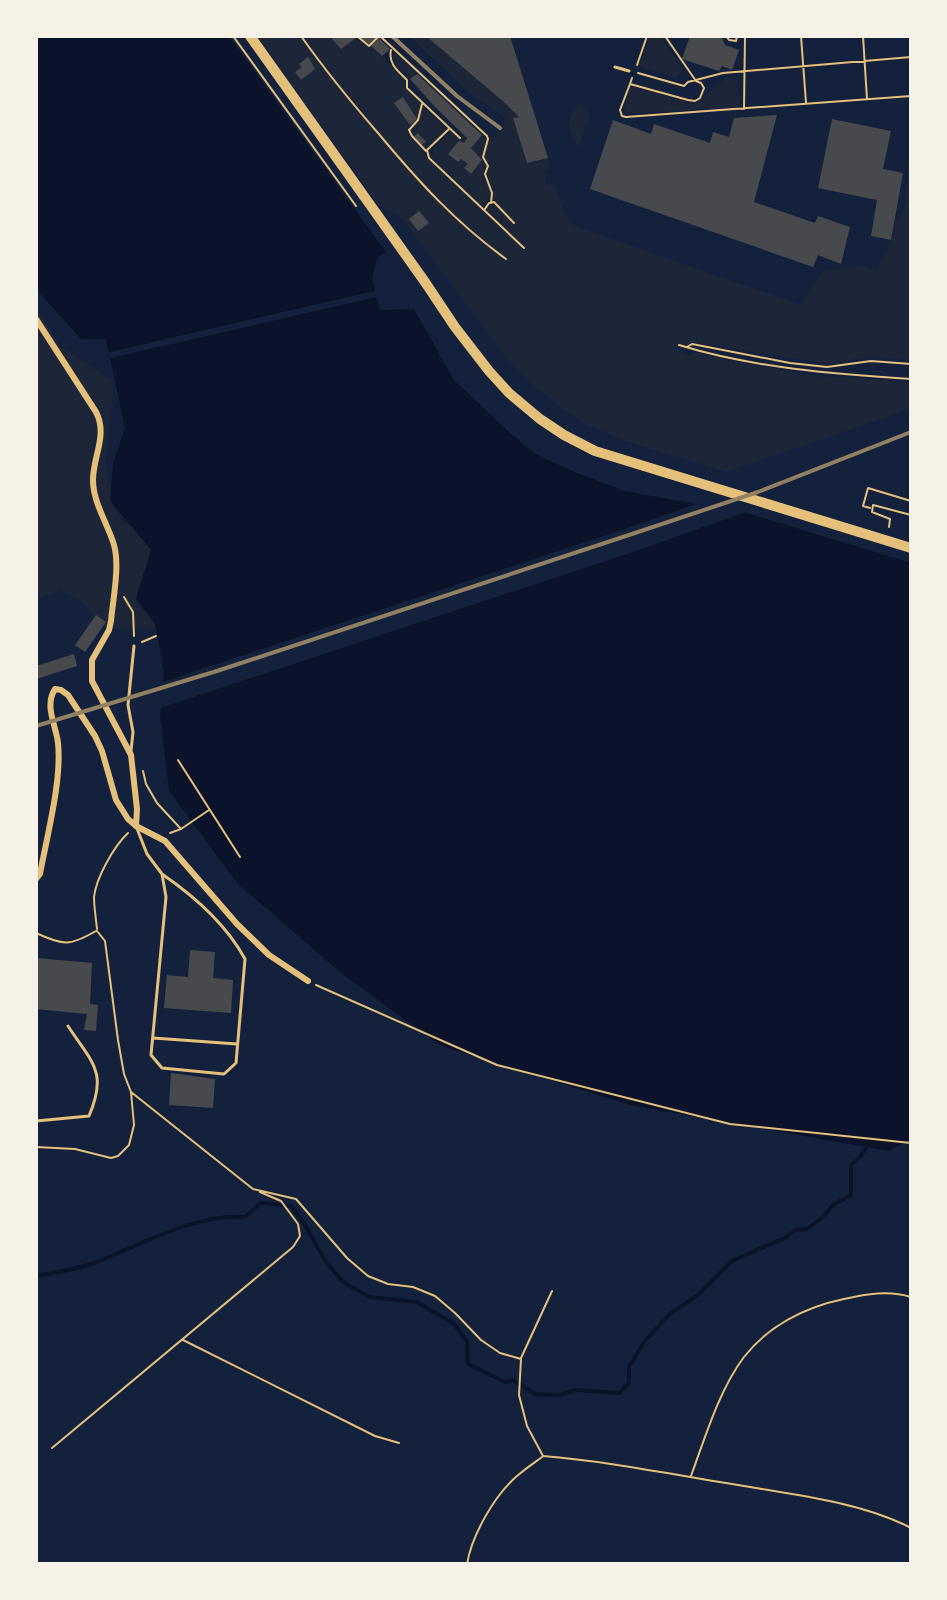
<svg xmlns="http://www.w3.org/2000/svg" width="947" height="1600" font-family="Montserrat,sans-serif">
<rect width="100%" height="100%" fill="#14213d"/>
<path fill="#1d2539" d="M257,36H336L332,40L341,49L356,38L368,48L371,46L405,80V88L421,104L417,119L403,97L395,103L410,125L408,128V134L428,158L501,227L503,225L486,209L490,204H494L509,220L511,218L493,200L491,185L486,173L489,166L485,161H483L487,167L483,177C490,188 493,197 484,208L431,157L433,149L449,131L460,138L463,135L467,138L464,143L459,141L448,154L458,162L461,159L468,164L465,168L471,174L482,160L471,148L482,135L486,138L495,136L506,119L465,89L409,36H426L505,103L519,117L514,119L527,163L548,158L550,169L544,171L547,185L555,184C559,199 563,216 575,226L801,305L823,270L864,266L878,271L906,201L909,155H911V360L872,356L828,364L692,342L685,346L680,344L677,351L691,356L693,353L814,376L911,382V409L726,472L626,441L582,423L536,388L505,356L403,220L395,213L380,207Z
M650,36H660L681,68L682,71L678,77L675,78L641,67L640,63Z
M394,50L417,74L410,79C401,71 390,64 394,50Z
M726,78L737,79L740,107L626,114C621,106 627,96 631,88L633,86L694,103L698,102Z
M579,105L585,107L590,115L579,146L576,145C569,132 565,115 579,105Z
M423,106L447,130L426,149L421,145L426,142L419,133L414,136L411,130L413,125L418,120Z
M36,306L60,346L114,382L105,471L119,518L142,533L166,543L158,628H108L78,599L60,590L36,600Z"/>
<path fill="#0b132b" fill-rule="evenodd" d="M36,36H229L386,252L378,257L372,278L380,310L414,309L454,380L509,432L535,454L575,472L624,491L747,513L911,563V1139L888,1151L630,1105L441,1046L341,973L237,883L169,791L160,716L164,673L162,661L155,624L136,599L151,550L110,501L113,462L125,428L106,339H81L36,289ZM628,528L643,536L636,551L621,543ZM208,672L213,687L197,693L192,677Z"/>
<path fill="#14213d" d="M379,290L381,296L106,359L105,353Z
M704,501L751,510L636,551L157,709L159,683L628,528Z"/>
<g fill="none" stroke-linecap="round" stroke-linejoin="round">
<path stroke="#0b132b" stroke-width="4" d="M36,1276C54,1273 73,1270 91,1264C139,1247 193,1213 245,1217L261,1203L291,1206L305,1225L326,1262L343,1282L369,1297L417,1302L454,1324L467,1341L468,1364L505,1382L513,1380L535,1394L560,1395L576,1390L619,1393L629,1383V1367L644,1342L670,1314L698,1295L732,1261L785,1238L795,1230L807,1229L822,1218L833,1205L851,1195V1165L861,1156L868,1144"/>
</g>
<path fill="#48494c" d="M336,36H354L356,38L341,49L332,39Z
M358,36H377L369,44Z
M426,36H510L548,158L527,163L513,118L519,117L505,103Z
M690,36H721L725,45L739,50L732,70L722,66L719,71L682,59Z
M379,38L390,49L382,56L371,46Z
M308,57L315,69L301,80L295,72L302,67L299,64Z
M417,74L482,135L471,148L482,160L471,174L464,168L468,164L461,159L458,162L448,154L459,141L464,143L467,138L436,108L410,79Z
M403,97L417,119L410,125L394,103Z
M777,115L754,202L815,223L818,216L850,227L841,264L818,255L813,267L590,189L613,120L651,134L654,124L710,143L713,132L729,137L734,118Z
M832,119L891,131L883,169L903,173L891,240L871,236L877,200L818,188Z
M418,133L426,142L421,145L414,136Z
M419,211L429,223L418,231L409,219Z
M96,615L106,622L85,652L75,645Z
M74,654L77,666L36,679V666Z
M190,950L215,952L213,978L233,980L231,1013L164,1008L167,975L188,977Z
M36,958L92,963L90,1004L98,1005L96,1031L84,1030L87,1014L36,1009Z
M171,1073L215,1079L213,1108L169,1105Z"/>
<g fill="none" stroke-linecap="round" stroke-linejoin="round">
<path stroke="#e5c07b" stroke-width="2" d="M233,36L356,206
M301,36C325,70 351,102 378,133C418,181 455,222 506,259
M357,36L369,46L378,37
M380,36L487,136L488,139L483,157L488,166L485,174L492,193L491,203
M726,36L729,40L736,41L737,36
M801,36L806,103
M863,36L867,99
M391,50C388,64 398,71 407,80V88L460,138
M637,65L647,36
M638,73L684,86L688,82L723,73L911,57
M632,78L630,84L688,100L695,101L700,98L704,88L701,83L696,81L665,36
M630,84L620,110L622,116L626,117L911,96
M422,104L418,120L409,130L412,136L426,151L449,129
M744,109L745,36
M427,150L429,158L524,248
M485,209L489,203L494,202L514,223
M679,345C754,368 833,374 911,379
M687,347L692,344L790,363L827,367L871,361L911,364
M870,508L863,506L868,488L911,501
M889,527L890,519L872,512L873,505L911,515
M124,597L133,612L134,636
M142,642L156,636
M178,760L240,857
M143,771L146,784L157,803L181,829
M170,833L181,829L209,810
M97,929C96,919 94,907 94,897C96,878 114,846 128,833
M36,933C64,946 70,946 96,931
M316,985L497,1065L730,1124L911,1143
M131,1092L253,1189L296,1199L347,1258L368,1276L388,1284L413,1287L435,1296L455,1313L481,1340L500,1353L521,1359L519,1395L527,1426L543,1456C605,1461 665,1473 726,1483C783,1493 860,1501 911,1528
M36,1147L75,1149L111,1158L118,1156L129,1145L134,1125L131,1092L124,1074L118,1040L105,941L97,931
M183,1340L375,1436L399,1443
M521,1358L552,1291
M52,1448L293,1247L300,1236L298,1224L281,1201L260,1192
M691,1476C705,1438 719,1390 744,1357C768,1326 805,1307 844,1299C866,1294 889,1290 911,1297
M467,1564C472,1535 494,1496 517,1476C525,1469 534,1463 542,1457"/>
<path stroke="#e5c07b" stroke-width="3" d="M615,67L629,71
M131,751L133,732L128,705L134,646
M136,826L147,854L162,874L166,897L151,1055L162,1068L224,1074L236,1063L245,959C226,924 194,896 162,874
M153,1038L237,1044
M36,1121L89,1116C108,1071 92,1063 68,1026"/>
<path stroke="#e5c07b" stroke-width="6" d="M36,319L96,412C108,435 93,456 93,480C93,503 108,524 114,545C120,566 113,599 111,621L109,630L92,660V681L131,755L137,809L136,826
M36,879L40,874C47,836 62,780 58,743C56,725 44,706 55,689L61,690L68,695L95,736L102,751L116,800L128,819L136,826L165,841L237,924L269,955L308,981"/>
<path stroke="#e5c07b" stroke-width="10" d="M250,36L425,282L455,327L489,371L509,393L540,419L564,435L595,451L911,548"/>
<path stroke="#918062" stroke-width="4" d="M392,36L457,96L500,128
M36,726L217,671L632,534L758,492L911,432"/>
</g>
<rect width="947" height="1600" fill="none" stroke="#f6f1e7" stroke-width="76"/>
</svg>
